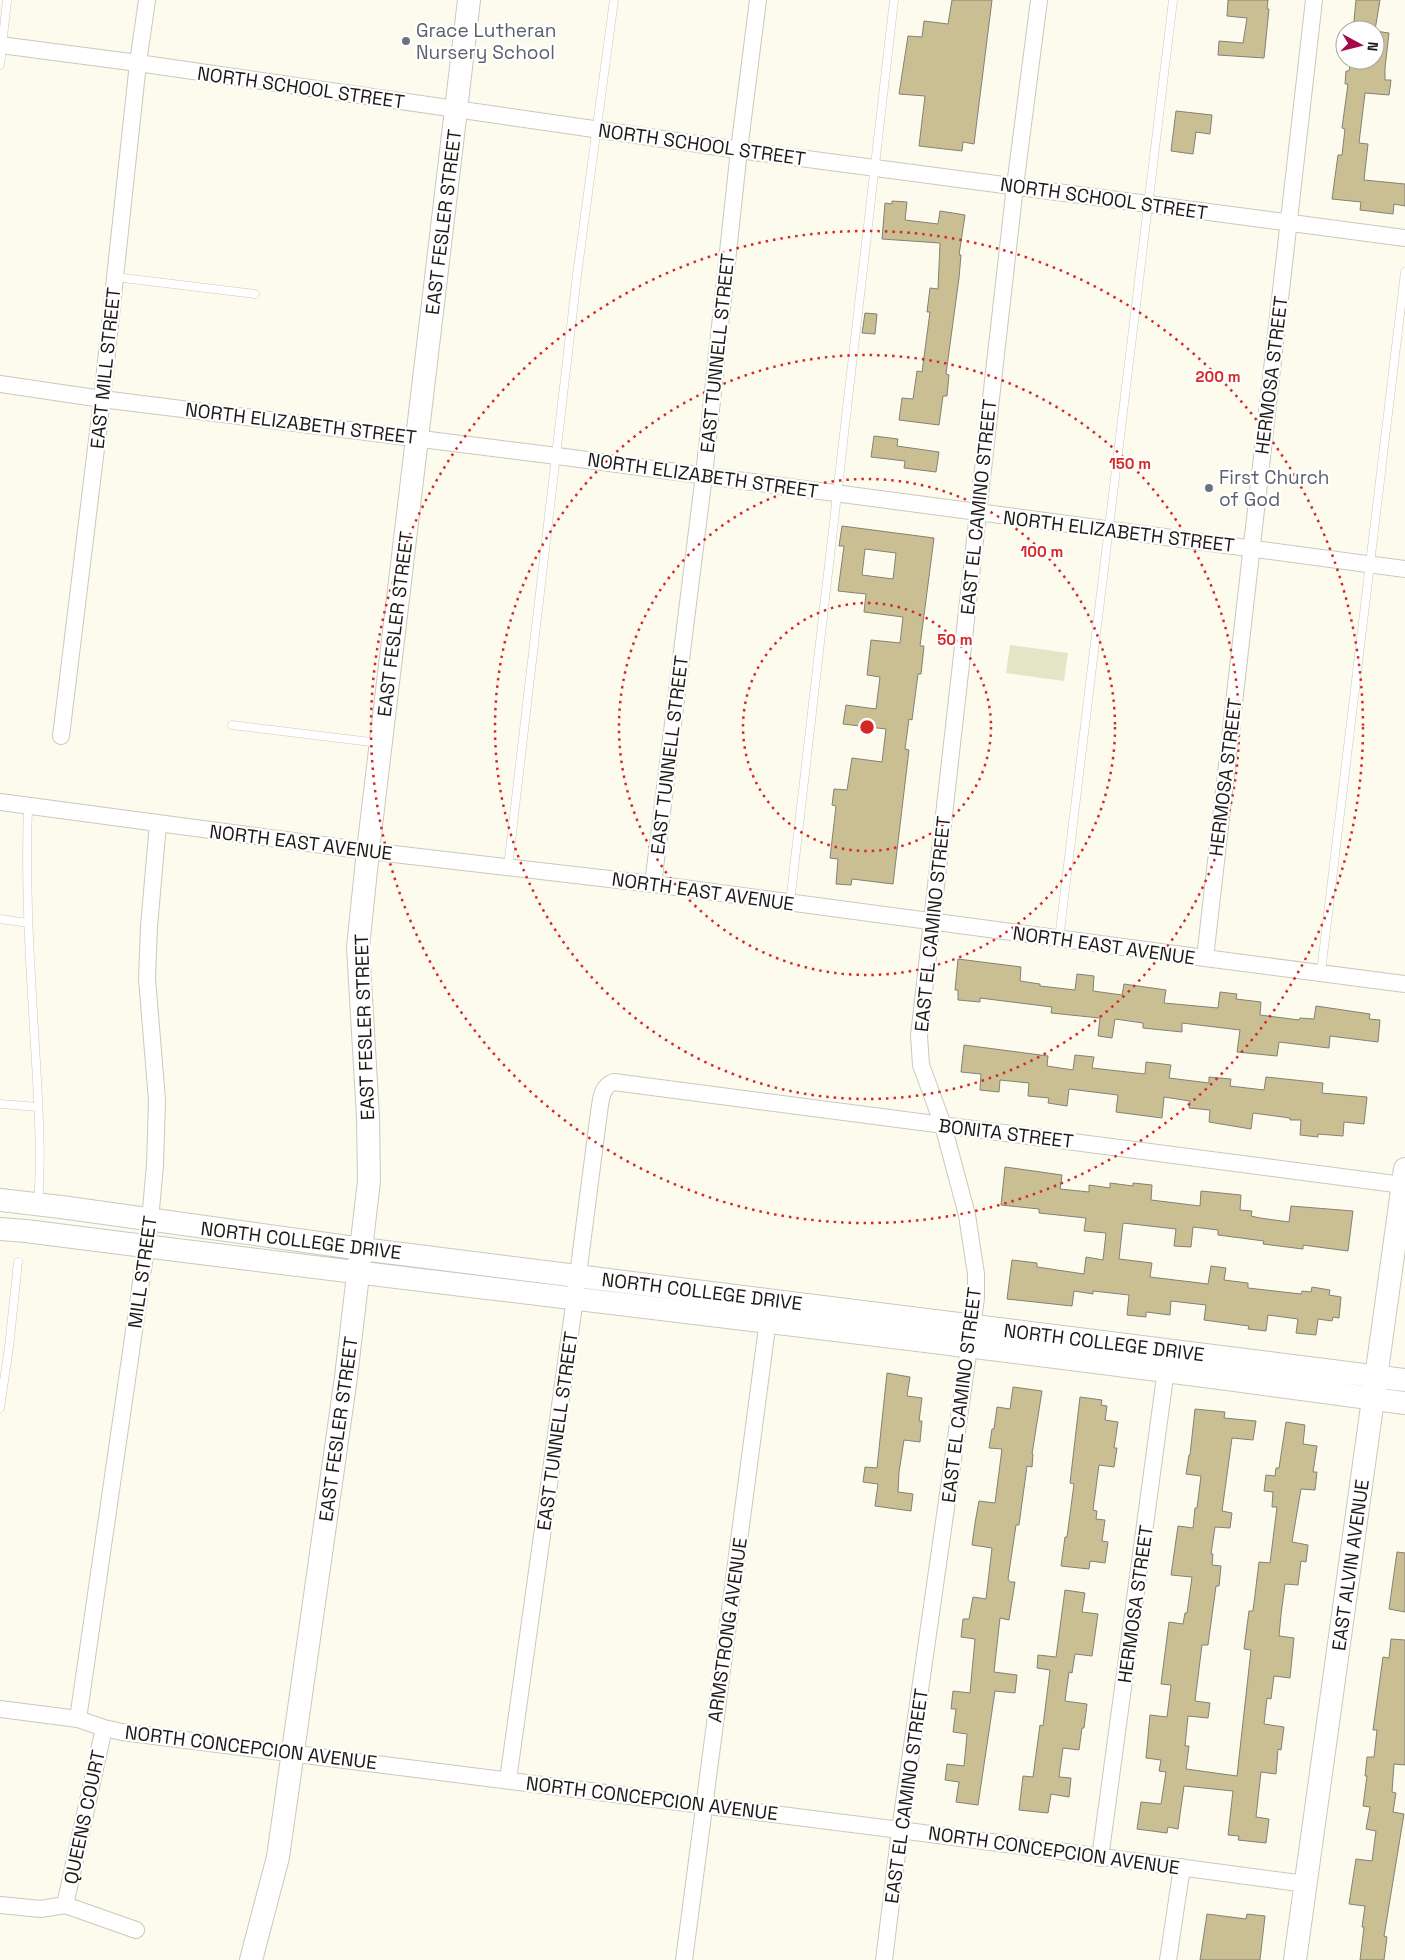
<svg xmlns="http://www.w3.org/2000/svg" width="1405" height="1960" font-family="'Space Grotesk',sans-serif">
<rect width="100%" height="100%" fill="#fdfaee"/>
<path fill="#e4e6c7" d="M1010,645L1068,653L1064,681L1006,673Z"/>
<path fill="#cabe93" stroke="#848176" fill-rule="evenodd" d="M952,0H992L974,144L963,142L962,151L919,146L925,96L899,94L908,36L922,37L924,21L948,24Z
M1228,0H1268L1267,9H1269L1264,58L1218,55L1219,41L1243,43L1247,18L1227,16Z
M1356,0H1380L1375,30H1353Z
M1375,31L1389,33L1385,68V80H1391L1389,95L1365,93L1359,143L1368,144L1364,180L1405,184V206L1394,204L1393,214L1360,210L1361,202L1332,199L1338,155H1342L1345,129L1342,128L1348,84H1345L1346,71H1349L1351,60H1375Z
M1176,111L1212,115L1210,134L1196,132L1193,154L1171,151Z
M892,201L907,202L905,220L938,224L940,211L965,215L959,255H961L959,278L946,374L949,375L947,396H943L939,425L899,420L902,398L913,399L917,371L922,372L930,312H927L930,288L938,289L940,243L882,239L885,203L892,204Z
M865,313L877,314L875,334L862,333Z
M874,436L898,439L897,446L939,452L936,472L904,468L905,461L871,457Z
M842,526L934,538L920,646H924L921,674H918L912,720L909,719L905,749L909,750L893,884L852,879L851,885L836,884L838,859L830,858L836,806L832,805L834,789L847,790L852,758L882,762L886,729L843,724L846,705L876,709L880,677L867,675L871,640L900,643L903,617L864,612L866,594L838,591L844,546H839ZM865,549L896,553L893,579L862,575Z
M958,959L1021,967L1020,981L1040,984V986L1075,990L1077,974L1094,976L1093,991L1122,995L1124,984L1166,990L1164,1003L1218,1008L1220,992L1237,994L1236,999L1261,1002L1260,1015L1299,1020L1300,1018L1314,1019L1316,1006L1370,1014L1369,1019L1380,1020L1378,1042L1330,1036L1329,1048L1279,1042L1277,1056L1237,1052L1240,1030L1182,1023V1032L1143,1028V1023L1115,1019L1112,1038L1098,1036L1100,1018L1051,1013L1052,1007L980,998V1002L958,1000V990H955Z
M964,1045L1048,1056L1047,1066L1073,1070L1075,1055L1094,1057L1092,1068L1145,1074L1146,1062L1171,1065L1169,1078L1209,1083V1077L1231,1079L1230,1086L1264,1090L1266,1077L1323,1083L1322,1093L1367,1097L1364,1124L1344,1122L1343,1136L1318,1134V1137L1300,1135L1301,1120H1290V1118L1253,1113L1251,1129L1209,1122L1210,1110L1189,1108L1190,1101L1164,1097L1162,1118L1116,1112L1118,1095L1069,1089L1067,1106L1048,1103L1049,1098L1028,1096L1029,1083L1000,1080L999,1092L980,1090L981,1074L961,1072Z
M1005,1167L1062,1175L1060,1189L1089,1192V1185L1110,1188V1183L1133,1186V1183L1152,1185L1151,1200L1200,1206L1201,1191L1241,1195L1240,1210L1252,1211L1251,1216L1260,1218L1289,1222L1291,1206L1353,1211L1348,1251L1303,1245V1249L1263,1244L1264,1241L1218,1235V1230L1193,1227L1191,1247L1174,1246L1176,1229L1123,1223L1119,1259L1152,1263L1150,1277L1208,1284L1211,1266L1226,1268L1224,1280L1248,1283V1288L1301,1294L1302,1291L1311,1292L1312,1287L1330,1290L1329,1295L1341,1297L1339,1318L1333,1317L1332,1321L1318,1319L1316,1335L1296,1333L1298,1319L1268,1315L1266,1331L1248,1329L1249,1326L1204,1320L1206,1305L1171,1301L1170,1315L1146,1312V1317L1127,1315L1129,1295L1093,1291V1294L1074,1291L1072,1306L1007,1299L1012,1260L1037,1263V1267L1084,1274L1086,1257L1103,1260L1106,1233L1084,1231L1086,1218L1039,1213V1209L1001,1205Z
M887,1373L910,1377L907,1396L922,1398L919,1421H922L920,1442L904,1440L899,1472L898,1492L913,1494L911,1511L875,1506L878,1484L863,1482L865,1467L877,1468Z
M1013,1387L1042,1391L1032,1454H1033L1032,1467L1027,1466L1019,1525H1016L1008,1579L1010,1582H1015L1009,1620L1000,1618L994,1672L1017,1675L1015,1693L995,1691L978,1805L956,1802L959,1782L945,1780L947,1764L964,1766L967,1734L953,1732L956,1709H951L953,1691L970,1693L975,1639L961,1637L963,1619H969L973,1597L986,1599L992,1548L972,1545L975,1523L979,1501L995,1503L1002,1449L989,1448L992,1429H994L997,1407L1010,1409Z
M1080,1397L1102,1400L1101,1405L1107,1406L1105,1420L1118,1422L1114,1448H1117L1114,1467L1099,1465L1093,1510L1097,1511L1096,1519L1105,1520L1102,1541L1108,1542L1105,1563L1090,1561L1089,1569L1061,1566L1065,1537H1067L1074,1484L1070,1483Z
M1195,1409L1225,1412L1224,1418L1256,1421L1253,1440L1232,1438L1222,1511L1232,1513L1230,1528L1215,1527L1211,1554H1213L1212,1565L1221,1566L1219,1586H1216L1208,1645H1202L1195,1701L1210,1703L1208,1718L1188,1716L1185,1746H1189L1186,1769L1237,1776L1251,1650L1244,1649L1249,1611H1253L1259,1562L1270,1563L1277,1507H1272L1273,1492L1264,1491L1266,1475L1275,1476L1276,1468H1279L1286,1422L1305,1425L1303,1444L1317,1446L1313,1472H1317L1315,1490L1301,1489L1292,1542L1308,1545L1306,1562L1301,1561L1298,1585L1285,1584L1281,1615L1279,1636L1294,1638L1290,1678L1274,1676L1271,1699L1267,1698L1264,1724L1284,1727L1281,1750L1278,1749L1276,1774L1261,1772L1256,1817L1269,1819L1266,1843L1238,1840L1239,1836L1228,1835L1233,1791L1184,1786L1178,1829L1168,1827L1167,1833L1137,1829L1141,1802L1161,1804L1166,1772L1159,1771L1161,1760L1146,1758L1150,1715L1167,1717L1171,1685L1161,1684L1169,1622L1183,1624L1185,1613H1187L1192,1577L1171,1575L1178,1526L1193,1528L1195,1508H1197L1201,1476L1186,1474L1189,1455H1190Z
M1397,1552L1405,1553V1612L1389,1609Z
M1065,1590L1085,1593L1082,1612L1098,1614L1092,1656L1075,1654L1072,1673L1069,1672L1065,1701L1087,1704L1084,1728H1082L1079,1750L1063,1748L1059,1777L1071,1778L1069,1797L1051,1794L1048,1813L1019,1810L1023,1776L1033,1777L1040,1725L1043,1726L1050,1670L1037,1668L1038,1655L1056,1657Z
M1391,1639L1405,1640V1765L1394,1764L1392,1792L1396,1793L1393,1812L1404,1814L1384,1936L1387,1937L1384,1960H1360L1364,1927H1362L1365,1906L1349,1904L1356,1859L1372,1861L1376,1831L1366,1829L1370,1807L1363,1806L1367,1776H1365L1367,1757H1374L1377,1730H1373L1383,1657L1389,1658Z
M1207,1914L1246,1919L1247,1914L1265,1916L1260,1960H1200Z"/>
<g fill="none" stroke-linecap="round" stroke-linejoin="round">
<g stroke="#cbc8bc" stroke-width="9">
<path id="lane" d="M0,65L7,0
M115,277L255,294
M232,725L379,743
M28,806C25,886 30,965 35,1045C38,1098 42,1151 38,1204
M508,867L577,275L614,0
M790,903L894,0
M0,919L28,923
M1059,939L1173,0
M1321,972L1405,272
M0,1104L38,1107
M0,1408L9,1347L18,1262"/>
</g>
<g stroke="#cbc8bc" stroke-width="18">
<path id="street" d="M0,45L138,63L739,150L1405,238
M0,384L102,399L557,456L1405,569
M61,736L102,399L138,63L147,0
M0,802L368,851L653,884L1205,958L1405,984
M653,884L704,475L739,150L758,0
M1205,958L1314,0
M0,1709L78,1719L104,1728L122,1732L900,1830L1306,1884
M78,1719L150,1220L155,1165L157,1100L147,979L149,926L158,824
M508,1780L575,1298L599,1112C601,1100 601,1086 614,1082L1403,1185
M1100,1858L1167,1362
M0,1905L41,1909L65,1905L136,1930
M65,1905L104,1728
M684,1960L769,1312
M884,1960L900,1830L976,1298V1274L967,1215L943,1125L921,1065L919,1036L1015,186L1039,0
M1168,1960L1182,1867"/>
</g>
<g stroke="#cbc8bc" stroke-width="24">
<path id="secondary" d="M0,1200L61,1207L362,1249L1405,1380
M0,1229L26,1231C485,1290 946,1340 1405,1403
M251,1960L278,1857L346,1377L369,1181L368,1117L358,947L368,851L469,0
M1295,1960L1405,1169"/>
</g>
<use href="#lane" stroke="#fff" stroke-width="8"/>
<use href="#street" stroke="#fff" stroke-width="16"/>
<use href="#secondary" stroke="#fff" stroke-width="22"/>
</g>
<g fill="none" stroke="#d62828" stroke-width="2.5" stroke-dasharray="2.5 5">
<circle cx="867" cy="727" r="124"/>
<circle cx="867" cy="727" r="248"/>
<circle cx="867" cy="727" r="372"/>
<circle cx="867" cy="727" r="496"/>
</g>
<g fill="#6b7280" stroke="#fff" stroke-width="2">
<circle cx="406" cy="41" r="5"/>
<circle cx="1209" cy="488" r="5"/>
</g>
<g text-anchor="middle" stroke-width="4.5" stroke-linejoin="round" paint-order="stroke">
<g font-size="19" fill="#5b616d" stroke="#fff" text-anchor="start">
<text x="416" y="37">Grace Lutheran<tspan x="416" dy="22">Nursery School</tspan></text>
<text x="1219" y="484">First Church<tspan x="1219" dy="22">of God</tspan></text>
</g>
<g font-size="19" fill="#1b1a16" stroke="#fff">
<text transform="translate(301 87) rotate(8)" y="7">NORTH SCHOOL STREET</text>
<text transform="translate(702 144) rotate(8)" y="7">NORTH SCHOOL STREET</text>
<text transform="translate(1104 198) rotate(8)" y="7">NORTH SCHOOL STREET</text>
<text transform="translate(443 222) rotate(-83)" y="7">EAST FESLER STREET</text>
<text transform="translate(717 353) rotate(-84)" y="7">EAST TUNNELL STREET</text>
<text transform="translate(105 368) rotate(-84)" y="7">EAST MILL STREET</text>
<text transform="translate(1271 375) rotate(-83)" y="7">HERMOSA STREET</text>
<text transform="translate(301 423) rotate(7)" y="7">NORTH ELIZABETH STREET</text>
<text transform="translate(703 475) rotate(8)" y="7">NORTH ELIZABETH STREET</text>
<text transform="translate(978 507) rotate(-84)" y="7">EAST EL CAMINO STREET</text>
<text transform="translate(1119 531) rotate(7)" y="7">NORTH ELIZABETH STREET</text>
<text transform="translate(395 624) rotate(-83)" y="7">EAST FESLER STREET</text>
<text transform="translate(669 755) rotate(-83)" y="7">EAST TUNNELL STREET</text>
<text transform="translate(1225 777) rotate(-83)" y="7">HERMOSA STREET</text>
<text transform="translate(301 842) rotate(7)" y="7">NORTH EAST AVENUE</text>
<text transform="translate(703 891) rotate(8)" y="7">NORTH EAST AVENUE</text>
<text transform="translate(932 924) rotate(-84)" y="7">EAST EL CAMINO STREET</text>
<text transform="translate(1104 945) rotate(8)" y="7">NORTH EAST AVENUE</text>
<text transform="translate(364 1027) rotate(-92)" y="7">EAST FESLER STREET</text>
<text transform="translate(1006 1133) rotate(7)" y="7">BONITA STREET</text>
<text transform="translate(301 1240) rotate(7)" y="7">NORTH COLLEGE DRIVE</text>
<text transform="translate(142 1272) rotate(-82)" y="7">MILL STREET</text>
<text transform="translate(702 1291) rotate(7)" y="7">NORTH COLLEGE DRIVE</text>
<text transform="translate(1104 1342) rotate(7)" y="7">NORTH COLLEGE DRIVE</text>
<text transform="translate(961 1395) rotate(-83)" y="7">EAST EL CAMINO STREET</text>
<text transform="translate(338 1429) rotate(-82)" y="7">EAST FESLER STREET</text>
<text transform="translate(557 1431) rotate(-82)" y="7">EAST TUNNELL STREET</text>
<text transform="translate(1350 1565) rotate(-82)" y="7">EAST ALVIN AVENUE</text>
<text transform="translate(1135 1604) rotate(-82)" y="7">HERMOSA STREET</text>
<text transform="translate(727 1630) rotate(-82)" y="7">ARMSTRONG AVENUE</text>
<text transform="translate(251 1747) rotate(7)" y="7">NORTH CONCEPCION AVENUE</text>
<text transform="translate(906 1796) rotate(-82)" y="7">EAST EL CAMINO STREET</text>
<text transform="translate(652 1798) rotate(7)" y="7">NORTH CONCEPCION AVENUE</text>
<text transform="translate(84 1817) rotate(-78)" y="7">QUEENS COURT</text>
<text transform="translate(1054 1850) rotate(8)" y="7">NORTH CONCEPCION AVENUE</text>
</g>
</g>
<circle cx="867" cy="727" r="8" fill="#d62828" stroke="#fff" stroke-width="2.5"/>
<g font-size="15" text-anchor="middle" font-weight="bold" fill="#d62828" stroke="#fff" stroke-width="4.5" stroke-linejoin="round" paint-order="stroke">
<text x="1218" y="382">200 m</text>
<text x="1130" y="469">150 m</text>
<text x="1042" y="557">100 m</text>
<text x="955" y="645">50 m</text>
</g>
<g transform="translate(1360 45) rotate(97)"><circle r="24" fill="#ffffff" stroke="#a4a3a2"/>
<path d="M0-4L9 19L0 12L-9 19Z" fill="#a20949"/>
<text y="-8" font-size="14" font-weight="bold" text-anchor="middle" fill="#1b1a16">N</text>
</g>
</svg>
